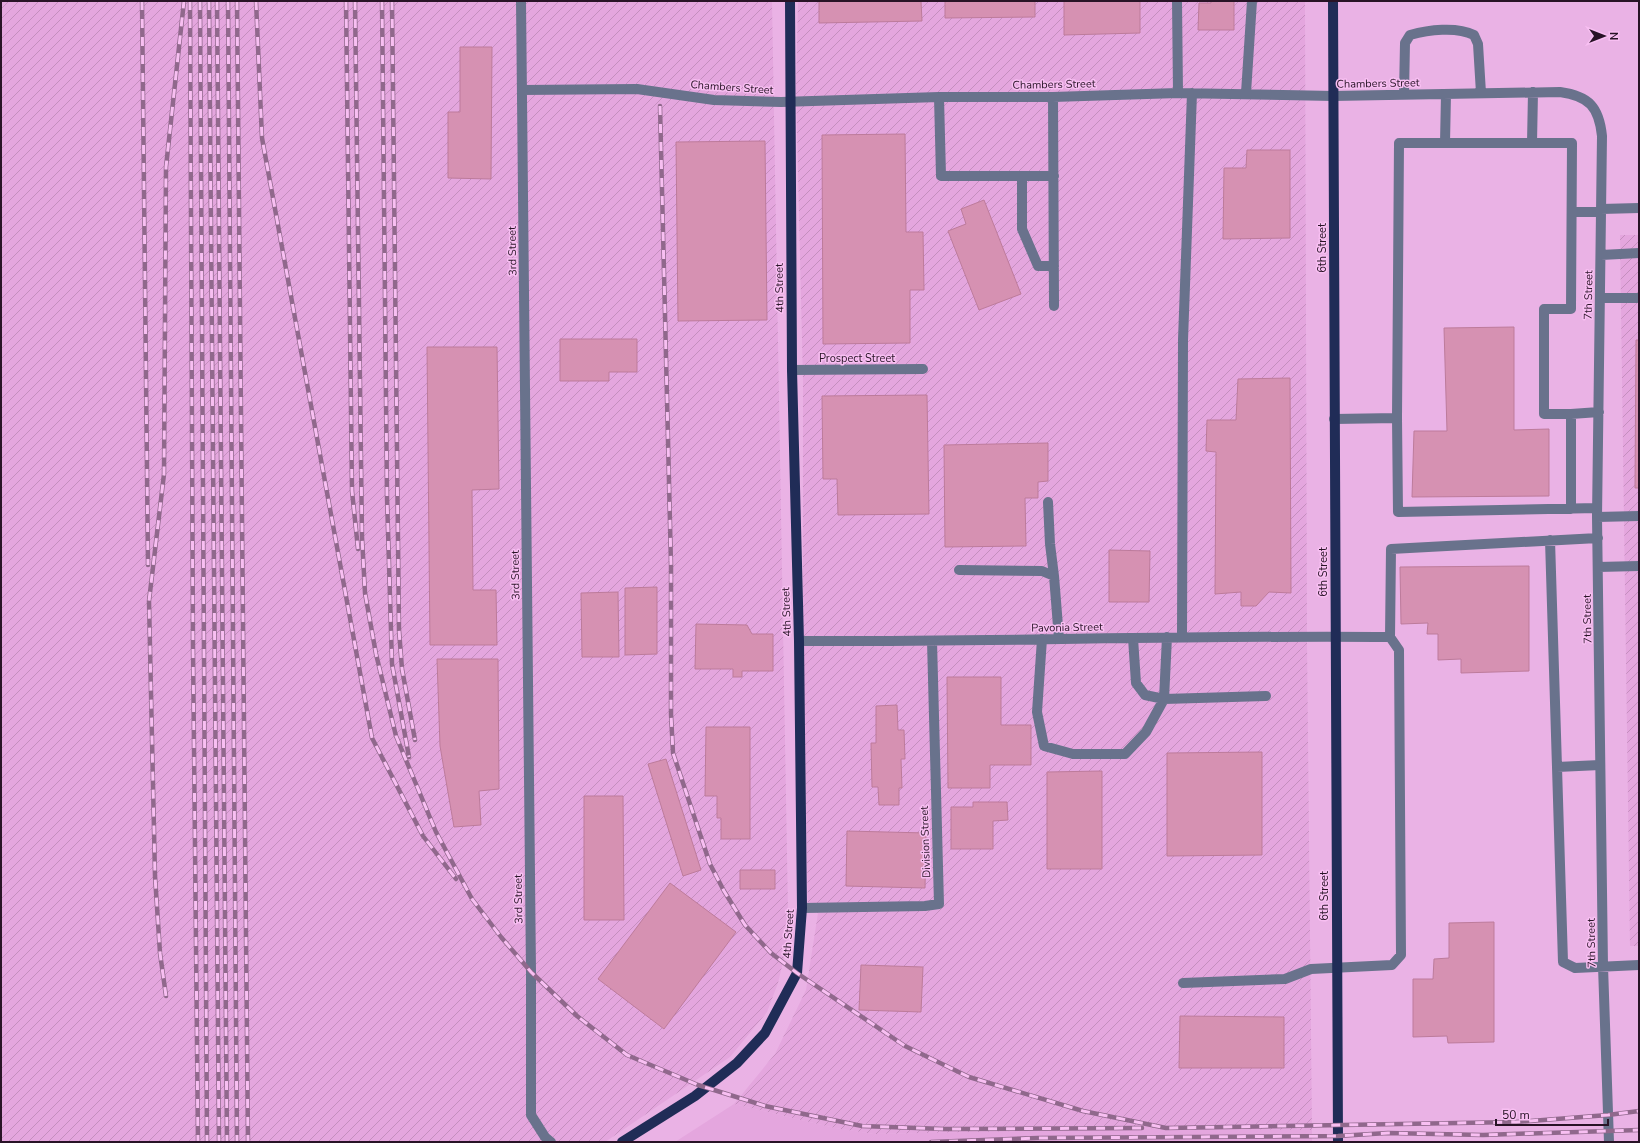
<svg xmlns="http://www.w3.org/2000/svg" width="1640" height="1143" font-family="'Nunito Sans',sans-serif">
<defs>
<pattern id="industrial-furrows" width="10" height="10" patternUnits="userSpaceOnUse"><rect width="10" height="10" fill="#e4a6de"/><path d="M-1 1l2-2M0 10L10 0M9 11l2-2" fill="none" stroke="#c48ebe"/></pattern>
</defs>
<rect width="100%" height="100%" fill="#eab2e5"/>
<path fill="#e4a6de" d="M734,1104L835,1128L874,1134L1166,1128L1312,1130V1142H675Z"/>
<path fill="url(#industrial-furrows)" d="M1,1H772L788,911L786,949L778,983L767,1012L730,1057L605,1142H1Z
M798,1H1305L1307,642L1312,1130L1166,1128L874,1134L835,1128L734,1104L775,1054L806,990L818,913H808L803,647V380L796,90Z
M1620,235H1639V946H1630Z"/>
<path fill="#d691b2" stroke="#bd7b9b" d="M819,1H921L922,21L819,23Z
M945,1H1035V17L945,18Z
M1064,1H1140V33L1064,35Z
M1211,1H1234V30H1198L1199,3H1211Z
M460,47H492L491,179L448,178V112H460Z
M905,134L906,232H923L924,290H910V343L823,344L822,135Z
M765,141L767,320L678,321L676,142Z
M1247,150H1290V238L1223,239L1224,168H1246Z
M984,200L1021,294L979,310L948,231L966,224L961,209Z
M1514,327V430L1549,429V496L1412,497L1414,431H1447L1444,328Z
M560,339H637V372H609V381H560Z
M1636,340H1639V488H1635Z
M427,347H497L499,489L472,490L473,590H496L497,645H430Z
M1290,378L1291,593L1269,592L1256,606H1241V592L1215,594L1216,452L1206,451L1207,420H1236L1238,379Z
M927,395L929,514L838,515L837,479H823L822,396Z
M1048,443V481L1038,482V498H1025L1026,546L945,547L944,445Z
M1109,550L1150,551L1149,602H1109Z
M1529,566V671L1461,673V659L1438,660V634H1427L1428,623L1401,624L1400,567Z
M657,587V654L625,655V588Z
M618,592L619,657H582L581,593Z
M696,624L747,625L752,634H773V671H742V677H733V669H695Z
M437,659H498L499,789L479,791L481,825L454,827L440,746Z
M947,677H1001V725H1031V765H990V788H948Z
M897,705L898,730H904L905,759H901L902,788H899V805H879L878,787H872L871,743H876V706Z
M706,727H750V839H721V818H717V796H705Z
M1262,752V855L1167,856V753Z
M666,759L701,870L683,876L648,764Z
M1102,771V869H1047V772Z
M584,796H623L624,920H584Z
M973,802H1007L1008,820L993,821V849H951V807H973Z
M847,831L926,833L925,888L846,886Z
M740,870H775V889H740Z
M670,883L736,932L664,1029L598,979Z
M1494,922V1042L1448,1043L1447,1036L1413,1037V979H1433L1434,959L1449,958V923Z
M861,965L923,967L921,1012L859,1010Z
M1180,1016L1284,1017V1068H1179Z"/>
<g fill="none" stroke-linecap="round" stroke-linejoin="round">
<path stroke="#69728c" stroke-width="10" d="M521,1L531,972V1115L545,1137L551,1142
M1177,1L1178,93
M522,90L637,89L714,100L781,102L939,97H1053L1178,93L1333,96L1560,92C1589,96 1599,107 1602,136L1597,517L1603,966L1609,1142
M1246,93L1252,1
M1404,94L1405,43L1410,35C1428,30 1456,26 1474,35L1478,44L1481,93
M939,97L941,176H1054
M1053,97L1054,306
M1445,143L1446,94
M1532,143L1533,92
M1022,176V229L1038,266H1054
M1601,209L1639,208
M1572,212H1601
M1601,255L1639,253
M1600,298H1639
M792,370L923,369
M1397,418L1398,512L1597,508
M1334,419L1397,418L1399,143H1572L1571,309H1544V414H1571
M1048,502L1050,544L1054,576
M1571,509V414L1599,412
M1597,517L1639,516
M1550,540L1563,962L1575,968L1639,965
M1598,567L1639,566
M959,570L1042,571L1054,576L1059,639
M1182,637L1183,340L1192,93
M1133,638L1136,683L1145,695L1164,699L1266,696
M1042,639L1037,712L1044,746L1073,754H1125L1146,732L1164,699L1167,637
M799,641C996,642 1193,635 1390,637L1391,549L1598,538
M1557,767L1600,765
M802,908L925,906L939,904L932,641
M1183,983L1285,979L1311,969L1392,965L1401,955L1399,650L1390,637"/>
<path stroke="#202c57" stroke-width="10" d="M1333,1L1338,1142
M622,1142L695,1096L737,1063L765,1033L797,973L802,908L799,641L792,370L790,1"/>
<g stroke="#90688c" stroke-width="4.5">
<path id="rail" d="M142,1L148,565
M190,1L193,648L198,1142
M200,1L207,1142
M209,1L219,1142
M217,1L227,1142
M228,1L237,1142
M237,1L248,1142
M256,1L262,138L372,738L423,836L456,879
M346,1L352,491L358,549
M355,1L362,537L365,593L376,654L396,736L436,832L472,899L501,937L531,972L577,1016L627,1055L698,1085L765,1106L862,1126L944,1129L1142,1128
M382,1L387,497L392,664L409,757
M392,1L399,630L402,669L415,740
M660,106L671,565V714L673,753L710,864L724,891L745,925L771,953L797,973L905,1046L969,1077L1083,1111L1166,1128L1516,1122L1608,1115L1639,1111
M166,996L160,953L155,876L149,601L164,474L166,167L184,1
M931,1142L1038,1138L1338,1136L1388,1133L1483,1135L1639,1130"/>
</g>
<use href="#rail" stroke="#f8bff2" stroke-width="3" stroke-dasharray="9" stroke-linecap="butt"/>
</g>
<g text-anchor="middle" stroke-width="3" stroke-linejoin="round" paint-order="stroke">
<g font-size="11" fill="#281326" stroke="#f8bff2">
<text transform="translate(1378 83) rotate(-1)" y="4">Chambers Street</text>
<text transform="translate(1054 84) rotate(-1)" y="4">Chambers Street</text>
<text transform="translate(732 87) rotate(4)" y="4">Chambers Street</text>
<text transform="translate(1322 248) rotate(-90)" y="4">6th Street</text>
<text transform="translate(512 251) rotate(-91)" y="4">3rd Street</text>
<text transform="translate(779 288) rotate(-91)" y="4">4th Street</text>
<text transform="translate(1588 295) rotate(-89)" y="4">7th Street</text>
<text x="857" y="362">Prospect Street</text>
<text transform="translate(1323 572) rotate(-90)" y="4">6th Street</text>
<text transform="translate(515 575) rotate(-91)" y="4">3rd Street</text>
<text transform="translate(786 612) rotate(-92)" y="4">4th Street</text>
<text transform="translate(1587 619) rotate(-91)" y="4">7th Street</text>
<text transform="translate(1067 627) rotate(-1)" y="4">Pavonia Street</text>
<text transform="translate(925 842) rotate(-92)" y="4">Division Street</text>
<text transform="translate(1324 896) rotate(-90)" y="4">6th Street</text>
<text transform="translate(518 899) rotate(-91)" y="4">3rd Street</text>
<text transform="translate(788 934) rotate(-86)" y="4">4th Street</text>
<text transform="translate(1591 943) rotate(-91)" y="4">7th Street</text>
</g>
</g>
<rect width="1640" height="1143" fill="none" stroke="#281326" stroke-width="4"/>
<g transform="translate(1604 36) rotate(90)" stroke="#f8bff2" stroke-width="3" paint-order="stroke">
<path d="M0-3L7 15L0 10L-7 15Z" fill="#281326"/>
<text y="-6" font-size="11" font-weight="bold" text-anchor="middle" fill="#281326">N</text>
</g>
<path d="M1496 1119v6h112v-6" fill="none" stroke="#281326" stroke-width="2"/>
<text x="1502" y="1119" font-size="12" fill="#281326" stroke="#f8bff2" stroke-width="3" paint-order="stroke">50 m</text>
</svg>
